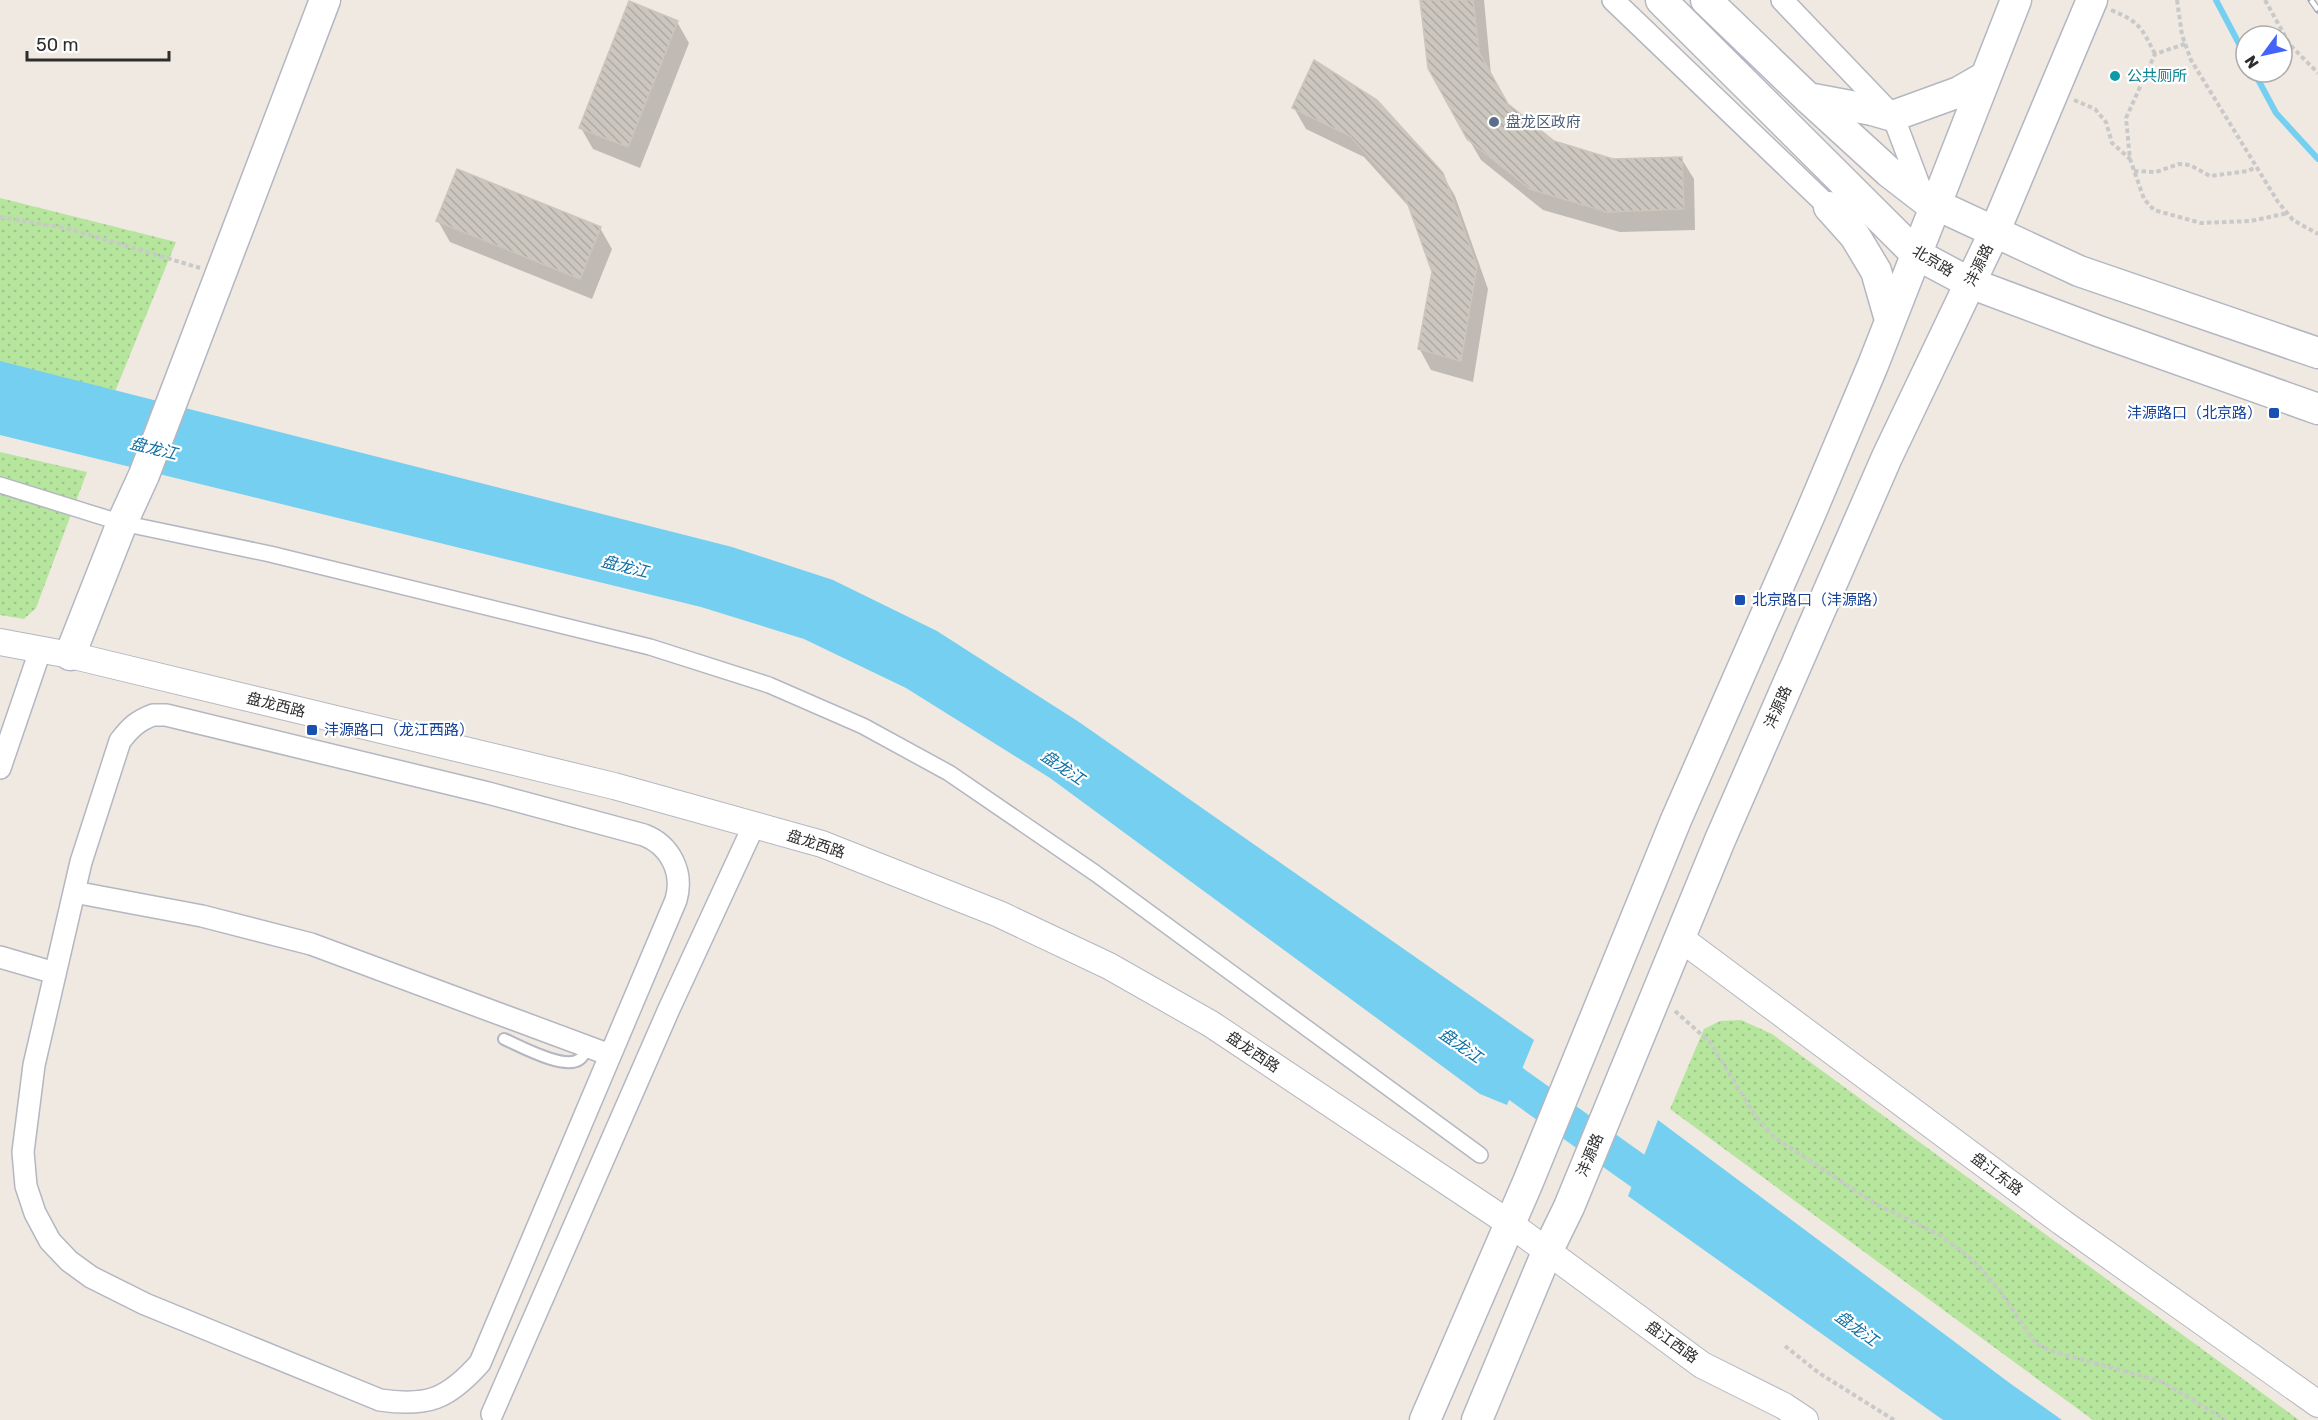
<svg xmlns="http://www.w3.org/2000/svg" width="2318" height="1420" font-family="Rubik,'Noto Sans SC',sans-serif">
<defs>
<pattern id="green-dots" width="8" height="8" patternUnits="userSpaceOnUse" patternTransform="scale(1.5)"><rect width="8" height="8" fill="#b6e59e"/><path d="M2 2h.1M6 6h.1" fill="none" stroke="#9dc588" stroke-width="1.8" stroke-linecap="round"/></pattern>
<pattern id="building-back-hatch" width="6" height="6" patternUnits="userSpaceOnUse" patternTransform="scale(1.5)"><rect width="6" height="6" fill="#cbc7bf"/><path d="M-1 5l2 2M0 0l6 6M5-1l2 2" fill="none" stroke="#afaba4"/></pattern>
</defs>
<rect width="100%" height="100%" fill="#efe9e1"/>
<path fill="url(#green-dots)" d="M0,198L176,242L112,399L0,372Z
M0,452L87,472L36,608L24,619L0,615Z
M1741,1020L1772,1034L2299,1420H2093L1670,1109L1704,1029L1720,1021Z"/>
<path fill="#75cff0" d="M0,361L732,547L833,580L937,631L1079,722L1534,1040L1507,1105L1480,1094L1050,778L906,688L804,639L701,607L0,435Z
M1658,1120L2011,1384L2062,1420H1943L1628,1196Z"/>
<path fill="#0003" d="M1422,0H1484L1491,75L1508,106L1554,143L1613,160L1681,158L1694,179L1695,230L1620,232L1543,210L1481,160L1468,138Z
M677,22L689,43L640,168L593,149L581,128Z
M1294,108L1442,174L1455,196L1488,289L1473,382L1431,370L1419,348L1434,272L1411,209L1364,157L1306,129Z
M438,221L600,228L612,249L592,299L450,242Z"/>
<g fill="none" stroke-linecap="round" stroke-linejoin="round">
<path stroke="#75cff0" stroke-width="6" d="M2216,0L2246,57
M2254,72L2276,113L2318,159"/>
<path stroke="#75cff0" stroke-width="34" d="M1478,1057L1676,1198"/>
</g>
<path fill="url(#building-back-hatch)" stroke="#cbc5ba" stroke-width="1.5" d="M1420,0H1473L1479,52L1508,104L1554,141L1613,159L1682,157L1684,209L1607,212L1530,189L1467,139L1428,68Z
M629,1L678,21L628,147L579,128Z
M1314,60L1377,100L1443,173L1477,266L1461,361L1418,349L1432,272L1405,196L1350,136L1292,108Z
M457,169L601,227L580,279L436,221Z"/>
<g fill="none" stroke-linecap="round" stroke-linejoin="round">
<g stroke="#b4b7c1" stroke-width="14">
<path id="service" d="M504,1039C520,1046 565,1071 580,1059C584,1056 586,1050 588,1047"/>
</g>
<g stroke="#b4b7c1" stroke-width="18">
<path id="pedestrian" d="M0,485L122,523L270,554L650,647L769,685L863,726L949,773L1095,873L1480,1155"/>
</g>
<g stroke="#b4b7c1" stroke-width="24">
<path id="minor" d="M1613,0L1829,207L1840,212
M1782,0L1893,116L1924,198
M153,715H166L488,793L644,835C670,845 684,872 676,900L480,1363C448,1399 428,1407 380,1400L145,1304L91,1277L69,1261L50,1241L35,1213L26,1186L23,1152L34,1065L81,862L120,741C130,728 137,721 153,715Z
M0,768L40,651
M74,892L202,916L311,944L610,1055
M0,957L55,973
M492,1414L669,1009L754,825"/>
</g>
<g stroke="#b4b7c1" stroke-width="28">
<path id="tertiary" d="M0,642L70,655L614,786L822,844L999,914L1109,966L1211,1024L1509,1223L1702,1365L1784,1406L1805,1420
M1680,938L2063,1223L2318,1404"/>
</g>
<g stroke="#b4b7c1" stroke-width="33">
<path id="secondary" d="M1661,0L1916,254L1970,283L2101,332L2318,409
M1706,0L1808,98L1889,172L1924,199L2079,271L2318,353
M1808,98L1872,110L1893,116L1959,92L1985,77
M1829,207L1855,236L1876,271L1890,320
M70,655L122,523L144,475L325,0
M1425,1420L1528,1182L1676,820L1811,512L1873,365L2016,0
M1477,1420L1547,1252L1569,1207L1720,840L1887,457L1994,233L2092,0"/>
</g>
<path stroke="#c9c9c9" stroke-width="4" stroke-dasharray="4.5 3" stroke-linecap="butt" d="M2177,0L2182,35L2191,60L2278,202L2293,220L2318,234
M2265,0L2290,45L2318,73
M2111,10C2140,22 2141,27 2155,54
M2185,44L2155,54L2126,118L2130,159L2144,199L2154,210L2201,223L2251,221L2288,213
M2074,100L2095,109L2106,122L2112,143L2130,159
M2134,171L2156,172L2179,164L2190,165L2210,176L2248,171L2256,167
M0,217L70,229L200,268
M1675,1011L1710,1042L1754,1114L1774,1137L1874,1203L1940,1235L1973,1260L2000,1291L2036,1344L2055,1352L2163,1382L2226,1420
M1785,1346L1819,1373L1894,1420"/>
<use href="#service" stroke="#fff" stroke-width="10"/>
<use href="#pedestrian" stroke="#fff" stroke-width="15"/>
<use href="#minor" stroke="#fff" stroke-width="21"/>
<use href="#tertiary" stroke="#fff" stroke-width="26"/>
<use href="#secondary" stroke="#fff" stroke-width="30"/>
<g stroke="#a3a6b8" stroke-width="7">
<path id="rail" d="M2311,0L2318,10"/>
</g>
<use href="#rail" stroke="#fff" stroke-width="4.5" stroke-dasharray="14" stroke-linecap="butt"/>
</g>
<circle fill="#0f9aa8" stroke="#fff" stroke-width="2" cx="2115" cy="76" r="6"/>
<circle fill="#5c6f8a" stroke="#fff" stroke-width="2" cx="1494" cy="122" r="6"/>
<g fill="#1a4fb4" stroke="#fff" stroke-width="2">
<rect x="2268" y="407" width="12" height="12" rx="3"/>
<rect x="1734" y="594" width="12" height="12" rx="3"/>
<rect x="306" y="724" width="12" height="12" rx="3"/>
</g>
<g text-anchor="middle" stroke-width="4.5" stroke-linejoin="round" paint-order="stroke">
<g font-size="15" fill="#0d838f" stroke="#fff" text-anchor="start">
<text x="2127" y="81">公共厕所</text>
</g>
<g font-size="15" fill="#4e5e75" stroke="#fff" text-anchor="start">
<text x="1506" y="127">盘龙区政府</text>
</g>
<g font-size="15" fill="#2e2e2e" stroke="#fff">
<text transform="translate(1933 261) rotate(31)" y="5">北京路</text>
<text transform="translate(1979 265) rotate(-64)" y="5">沣源路</text>
<text transform="translate(276 705) rotate(14)" y="5">盘龙西路</text>
<text transform="translate(1778 707) rotate(-66)" y="5">沣源路</text>
<text transform="translate(816 844) rotate(18)" y="5">盘龙西路</text>
<text transform="translate(1253 1052) rotate(34)" y="5">盘龙西路</text>
<text transform="translate(1590 1155) rotate(-67)" y="5">沣源路</text>
<text transform="translate(1997 1174) rotate(37)" y="5">盘江东路</text>
<text transform="translate(1672 1342) rotate(36)" y="5">盘江西路</text>
</g>
<g font-size="15" fill="#164399" stroke="#fff" text-anchor="start">
<text x="2262" y="418" text-anchor="end">沣源路口（北京路）</text>
<text x="1752" y="605">北京路口（沣源路）</text>
<text x="324" y="735">沣源路口（龙江西路）</text>
</g>
<g font-size="16" font-style="italic" fill="#0d6fa3" stroke="#fff">
<text transform="translate(154 448) rotate(14)" y="6">盘龙江</text>
<text transform="translate(625 566) rotate(14)" y="6">盘龙江</text>
<text transform="translate(1063 767) rotate(34)" y="6">盘龙江</text>
<text transform="translate(1461 1045) rotate(35)" y="6">盘龙江</text>
<text transform="translate(1857 1328) rotate(36)" y="6">盘龙江</text>
</g>
</g>
<g transform="translate(2264 54) rotate(237)"><circle r="28" fill="#ffffff" stroke="#ababab" stroke-width="1.5"/>
<path d="M0-4.5L10 22L0 15L-10 22Z" fill="#4264fb"/>
<text y="-9" font-size="16" font-weight="bold" text-anchor="middle" fill="#2e2e2e">N</text>
</g>
<path d="M27 51v9h142v-9" fill="none" stroke="#2e2e2e" stroke-width="3"/>
<text x="36" y="51" font-size="18" fill="#2e2e2e" stroke="#ffffff" stroke-width="4.5" paint-order="stroke">50 m</text>
</svg>
